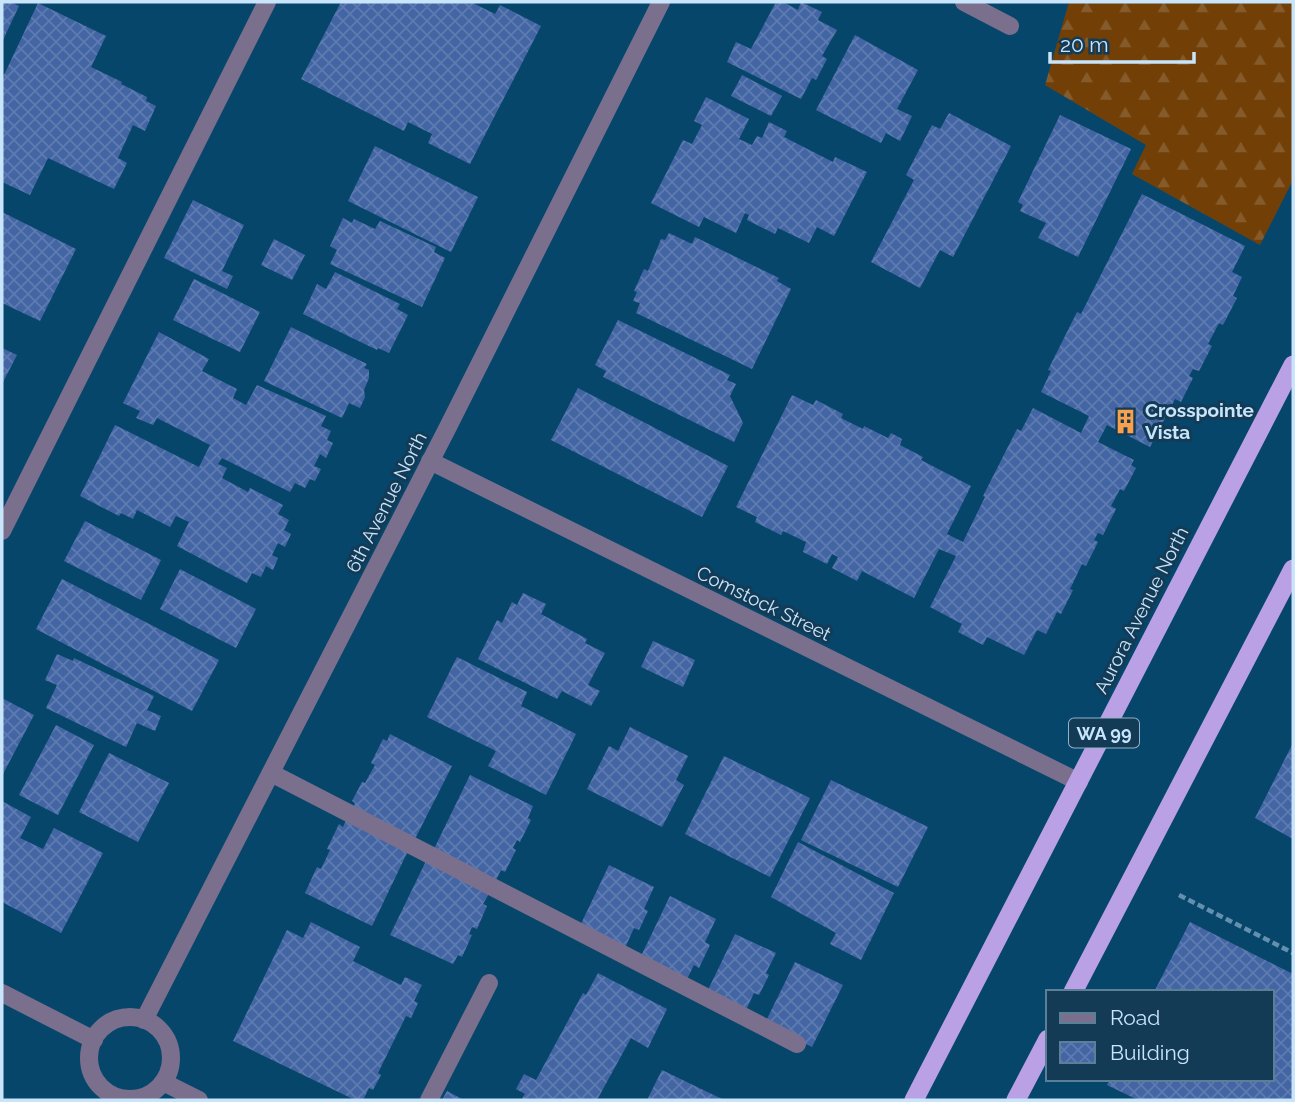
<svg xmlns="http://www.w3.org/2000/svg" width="1295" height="1102" font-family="Raleway,sans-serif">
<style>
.forest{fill:url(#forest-firs)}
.building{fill:url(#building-cross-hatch)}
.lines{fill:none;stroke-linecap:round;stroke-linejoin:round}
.path{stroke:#6290ae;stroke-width:4.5;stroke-dasharray:7 3.5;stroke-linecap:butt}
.service{stroke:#7a6f8d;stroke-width:18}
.minor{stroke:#7a6f8d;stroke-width:18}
.trunk{stroke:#baa0e4;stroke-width:19}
.labels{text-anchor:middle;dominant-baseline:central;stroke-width:6;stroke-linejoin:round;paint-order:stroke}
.shield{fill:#143b56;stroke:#93b2ca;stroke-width:2}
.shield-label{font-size:18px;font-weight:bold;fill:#c9e5fb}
.poi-label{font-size:19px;font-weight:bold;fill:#c9e5fb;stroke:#143b56;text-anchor:start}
.street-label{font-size:19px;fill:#c9e5fb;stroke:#143b56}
</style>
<defs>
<pattern id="forest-firs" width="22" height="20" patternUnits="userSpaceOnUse" patternTransform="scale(1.75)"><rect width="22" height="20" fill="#724007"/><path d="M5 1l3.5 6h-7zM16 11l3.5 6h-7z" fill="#855b2c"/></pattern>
<pattern id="building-cross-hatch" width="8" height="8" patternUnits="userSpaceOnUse" patternTransform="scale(1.75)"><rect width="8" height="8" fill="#4365a3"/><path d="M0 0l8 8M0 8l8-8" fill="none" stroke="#5d7bb1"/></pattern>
</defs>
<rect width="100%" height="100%" fill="#07466b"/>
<path class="forest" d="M1069,2H1293V180L1260,245L1132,174L1146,145L1045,85Z"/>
<g class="building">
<path d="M2,2H11L19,6L2,42Z"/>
<path d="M341,2H471L495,14L500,5L541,26L470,164L428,143L432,134L408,122L404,131L301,79Z"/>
<path d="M776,2H783L798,10L801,2L822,12L818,20L837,30L822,56L827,59L816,80L812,78L801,99L727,62L736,42L751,49Z"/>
<path d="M38,3L106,36L91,67L122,82L121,84L147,97L146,101L156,106L145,131L133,125L118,158L127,163L114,189L48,158L30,195L2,182V74L4,75Z"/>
<path d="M855,35L918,70L897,109L912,116L900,141L886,133L881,143L816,110Z"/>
<path d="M742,75L782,96L771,116L731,96Z"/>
<path d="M706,97L749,119L739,139L752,145L757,136L762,138L769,122L787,131L784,137L833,162L835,157L867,172L834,236L817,227L809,243L778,228L775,234L747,220L749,215L745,213L736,233L704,217L699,227L651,203L683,140L692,144L702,125L694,121Z"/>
<path d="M949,113L1011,146L953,257L940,250L920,288L871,262L914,180L906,175L932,125L940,129Z"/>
<path d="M1060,115L1131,149L1078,257L1038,238L1046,223L1020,211L1023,205L1018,202Z"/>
<path d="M375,146L478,197L451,252L348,201Z"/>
<path d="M1142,194L1245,246L1232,272L1242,277L1233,296L1237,298L1223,325L1219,323L1208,344L1212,346L1199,371L1193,369L1189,376L1193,378L1181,402L1175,399L1150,447L1107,425L1098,442L1134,460L1131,465L1136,468L1124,491L1120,489L1111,506L1116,509L1103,535L1098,533L1094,540L1098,542L1086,566L1082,564L1070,589L1073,590L1061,614L1057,612L1046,634L1037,630L1024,655L987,637L983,645L958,632L962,624L930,607L956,556L939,549L914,598L862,571L857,581L832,568L838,557L832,554L827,564L803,552L806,542L783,531L781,535L755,522L757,517L736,507L792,395L813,405L816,400L843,414L841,418L863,429L864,426L888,438L891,433L902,439L900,445L923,457L921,460L971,486L947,534L963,542L985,497L983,496L1017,429L1021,431L1033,408L1081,433L1089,416L1041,392L1051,371L1048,370L1077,312L1081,314Z"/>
<path d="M193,200L244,225L222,271L233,276L227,289L164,258Z"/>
<path d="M2,212L76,249L40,321L2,303Z"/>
<path d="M343,218L352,223L354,219L375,229L380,221L436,247L434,252L445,258L422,307L330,264L337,250L330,246Z"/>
<path d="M669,233L692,244L695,237L779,278L777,281L791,289L752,369L636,313L640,303L633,301L637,292L634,291L644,269L648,271L661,239L665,240Z"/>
<path d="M274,239L305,255L292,280L261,265Z"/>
<path d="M335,272L400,304L397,309L408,315L389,353L378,348L377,350L303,314L317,284L326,289Z"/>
<path d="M194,279L260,312L240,352L173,320Z"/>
<path d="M618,320L730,375L727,380L736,384L730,396L743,423L734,442L603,377L606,371L595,365Z"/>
<path d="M291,327L367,364L364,368L369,370V378L364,390L365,397L360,408L349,403L342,418L264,381Z"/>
<path d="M159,332L209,359L202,371L237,389L233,398L246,405L257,385L326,416L321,426L331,431L327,440L333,443L326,458L320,454L314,466L321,469L315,481L310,479L305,488L295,483L290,492L222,458L218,464L227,468L222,478L248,492L250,488L283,505L278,514L289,520L284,530L291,534L285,547L278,543L272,555L278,558L273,570L266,566L261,577L252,573L247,583L177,546L189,522L176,516L170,527L137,510L133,519L121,513L119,516L80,496L115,425L199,467L210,445L157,418L153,425L136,418L140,411L123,403Z"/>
<path d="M2,348L17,355L2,384Z"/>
<path d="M578,388L728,466L702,517L551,440Z"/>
<path d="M85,521L161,560L141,600L64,561Z"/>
<path d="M180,569L256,609L236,648L160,609Z"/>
<path d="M62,579L219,660L192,711L36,629Z"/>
<path d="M523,593L546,604L541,614L587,639L585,643L605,653L588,685L600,691L591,706L562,691L557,699L478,659L497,620L502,623L512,602L517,605Z"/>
<path d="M653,641L695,660L683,687L641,667Z"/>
<path d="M57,654L73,661L74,658L154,696L147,710L161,716L155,731L137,723L126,747L46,708L57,685L45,680Z"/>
<path d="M457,657L527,692L521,706L576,734L546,795L488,766L496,751L427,717Z"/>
<path d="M2,698L34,715L2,776Z"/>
<path d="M56,725L94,745L58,815L19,795Z"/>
<path d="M630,727L688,756L676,780L684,785L662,827L587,789L609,746L618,751Z"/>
<path d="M390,734L452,766L415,839L353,807L355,803L352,801L362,782L365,783L375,765L371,763L383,739L387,741Z"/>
<path d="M1293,743V839L1255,818Z"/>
<path d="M109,753L169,783L138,842L79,812Z"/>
<path d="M724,756L810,798L770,877L685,834Z"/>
<path d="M470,775L533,806L528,818L531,820L520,842L517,840L513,848L516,850L505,872L501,870L496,880L434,849Z"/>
<path d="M831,780L928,827L898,887L801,840Z"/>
<path d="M2,801L31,817L20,838L43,849L54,828L103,853L61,933L2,902Z"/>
<path d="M346,820L408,851L372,926L305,893L317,867L321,869L330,850L327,849L339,824L343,827Z"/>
<path d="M798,842L894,893L861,960L830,944L836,933L771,897Z"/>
<path d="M426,861L490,892L483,904L487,906L477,929L472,927L469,934L472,935L462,957L458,955L453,964L390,935Z"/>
<path d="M609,865L654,887L644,909L648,911L639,930L634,928L625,948L580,926Z"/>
<path d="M670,896L716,919L705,942L710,945L699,968L694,965L687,979L641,956Z"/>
<path d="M311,922L360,947L353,961L401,985L405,977L422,985L414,1001L418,1003L411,1018L406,1016L378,1073L381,1075L373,1090L369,1088L363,1100H355L233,1041L287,930L303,938Z"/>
<path d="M1190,922L1293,974V1100H1138L1107,1085L1110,1079H1272V992H1154Z"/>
<path d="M735,934L776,953L766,973L769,975L759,995L754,993L746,1010L707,992Z"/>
<path d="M795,962L843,985L812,1047L765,1023Z"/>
<path d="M598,973L667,1009L648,1048L631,1038L597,1100H521L525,1094L516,1089L524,1074L536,1080L583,993L586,995Z"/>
<path d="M662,1070L724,1100H647Z"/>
<path d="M447,1091L464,1100H442Z"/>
</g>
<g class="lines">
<path class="path" d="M1179,895L1293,953"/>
<g class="service">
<path d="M2,531L267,2"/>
<path d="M271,773L797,1044"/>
<path d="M429,1100L489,983"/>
</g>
<g class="minor">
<path d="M964,2L1010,26"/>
<path d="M430,461L1079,782"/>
<path d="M2,993L94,1040"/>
<circle cx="130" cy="1058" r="41"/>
<path d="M144,1020L448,427L661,2"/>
<path d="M163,1082L199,1100"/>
</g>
<g class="trunk">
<path d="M1073,992L1293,569"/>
<path d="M914,1100L1293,365"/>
<path d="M1016,1100L1048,1039"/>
</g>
</g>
<defs>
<symbol id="building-bare" viewBox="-9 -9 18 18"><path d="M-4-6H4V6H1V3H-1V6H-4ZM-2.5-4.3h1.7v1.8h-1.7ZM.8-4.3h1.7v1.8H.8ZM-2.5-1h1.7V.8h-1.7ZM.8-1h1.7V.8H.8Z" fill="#f9a04c" stroke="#143b56" stroke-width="2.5" paint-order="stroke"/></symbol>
</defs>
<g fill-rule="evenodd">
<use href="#building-bare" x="1108" y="404" width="35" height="35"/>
</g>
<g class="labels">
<rect class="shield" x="1069" y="718.5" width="70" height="29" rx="5"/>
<g class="shield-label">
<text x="1104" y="733">WA 99</text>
</g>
<g class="poi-label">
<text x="1145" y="410">Crosspointe<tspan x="1145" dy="22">Vista</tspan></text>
</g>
<g class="street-label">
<text transform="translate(386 502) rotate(-63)">6th Avenue North</text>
<text transform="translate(764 603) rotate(26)">Comstock Street</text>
<text transform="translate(1141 610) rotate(-63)">Aurora Avenue North</text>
</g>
</g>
<rect width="1295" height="1102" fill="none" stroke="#c9e5fb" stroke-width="7"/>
<rect x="1046" y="990" width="228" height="91" fill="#143b56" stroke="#5c7f98" stroke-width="2"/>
<rect x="1060" y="1013" width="35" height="10" fill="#7a6f8d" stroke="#5c7f98" stroke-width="2"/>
<text x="1110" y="1025" font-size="21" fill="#c9e5fb">Road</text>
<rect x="1060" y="1042" width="35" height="21" fill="url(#building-cross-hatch)" stroke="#5c7f98" stroke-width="2"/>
<text x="1110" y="1060" font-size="21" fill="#c9e5fb">Building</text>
<path d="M1050 52v10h144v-10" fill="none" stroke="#c9e5fb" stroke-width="3.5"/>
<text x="1060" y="52" font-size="21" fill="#c9e5fb" stroke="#143b56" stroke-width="5" paint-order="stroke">20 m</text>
</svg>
